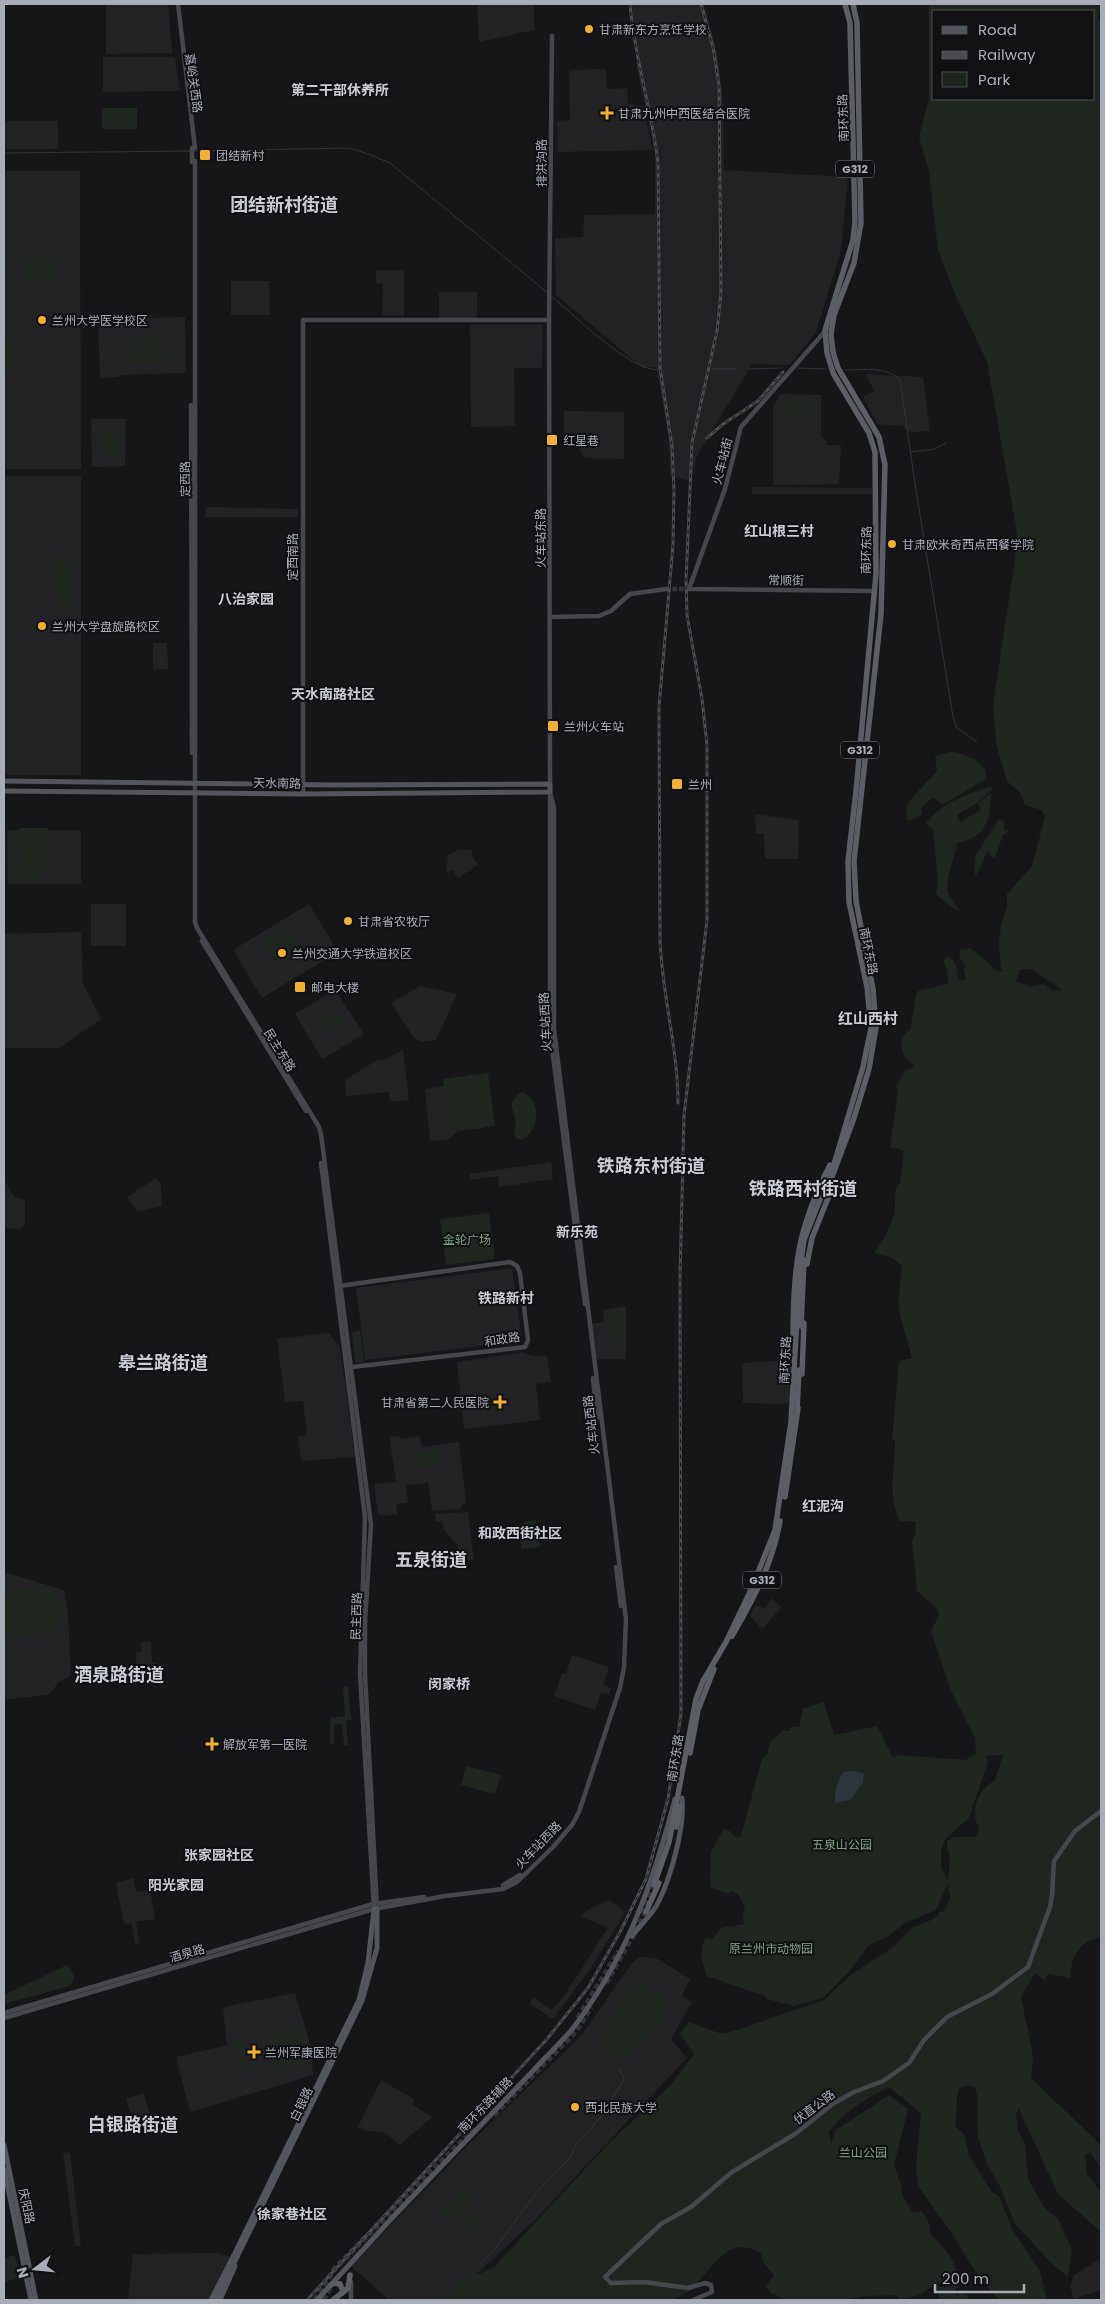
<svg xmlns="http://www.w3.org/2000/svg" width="1105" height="2304" font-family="Poppins,'Noto Sans SC',sans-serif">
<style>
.built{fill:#222225}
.green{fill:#1e261f;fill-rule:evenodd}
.water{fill:#2c353c}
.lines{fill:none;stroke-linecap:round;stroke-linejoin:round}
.stream{stroke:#2c353c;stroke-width:1}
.secondary-tunnel{stroke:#333438;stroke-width:4.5;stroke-dasharray:4.5 2;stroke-linecap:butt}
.trunk-tunnel{stroke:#333438;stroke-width:5.5;stroke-dasharray:5.5 3;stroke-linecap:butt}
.secondary{stroke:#45474d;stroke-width:4.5}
.primary{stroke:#53555c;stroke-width:5}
.trunk{stroke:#5b5e65;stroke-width:5.5}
.rail-casing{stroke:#4a4c52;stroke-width:3}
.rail{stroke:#111113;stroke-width:1;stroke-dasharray:4;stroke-linecap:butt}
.secondary-bridge{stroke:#45474d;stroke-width:4.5}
.poi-dot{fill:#f2b134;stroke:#111113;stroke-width:2}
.labels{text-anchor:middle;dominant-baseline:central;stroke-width:4;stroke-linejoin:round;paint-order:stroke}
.shield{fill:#111113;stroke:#7b7e86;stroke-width:1}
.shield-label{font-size:11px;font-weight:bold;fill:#a8adb8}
.poi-label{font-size:12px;fill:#a8adb8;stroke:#111113;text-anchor:start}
.street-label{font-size:12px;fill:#a8adb8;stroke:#111113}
.park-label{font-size:12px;fill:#7fa381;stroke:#111113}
.neighbourhood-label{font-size:14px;font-weight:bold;fill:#c9ccd4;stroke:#111113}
.quarter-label{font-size:15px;font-weight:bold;fill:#c9ccd4;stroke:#111113}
.district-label{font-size:18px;font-weight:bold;fill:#c9ccd4;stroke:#111113}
</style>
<rect width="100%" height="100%" fill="#161618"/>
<g class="built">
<path d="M106,4H168L172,53L106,54Z"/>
<path d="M477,4H534V30L479,42Z"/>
<path d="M632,4H704L717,52L723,102L724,170L848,177L841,250L816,333L789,365L752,364L697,456L690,481L670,476L668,434L656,367L643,368L556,295L555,238L583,237L584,215L655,214V152L637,69Z"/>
<path d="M103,57H175L180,91L103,92Z"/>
<path d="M606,69L607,89L627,88L628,104L643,106L653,150L558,152L557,121L570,120L569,70Z"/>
<rect x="4" y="121" width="54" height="28"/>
<path d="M4,171H80L81,469H4Z"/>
<path d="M376,270H404V316H382L383,284L376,283Z"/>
<path d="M231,281H269L270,315H231Z"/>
<rect x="439" y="292" width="38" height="26"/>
<path d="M185,317L186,373L118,375V377L100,378L98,319Z"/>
<path d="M470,324H543L542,368H514L515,426L471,427Z"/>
<path d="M865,374L923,377L930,431L911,432L902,426L877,424L863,397L875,391Z"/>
<path d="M780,394L821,395V436L825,439L827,445H841L839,484L773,485V407Z"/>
<path d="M564,411L624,412V459L586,458L581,454L578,444H564Z"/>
<path d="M91,419H126L125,466L92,467Z"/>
<rect x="4" y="476" width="77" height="299"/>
<path d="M752,487L872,488V494H752Z"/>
<path d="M206,507L298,509V517H205Z"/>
<path d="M153,643H167L168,669L153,670Z"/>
<path d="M755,814L799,820L798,859H765L764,834L756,833Z"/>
<path d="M7,830H81V884H8Z"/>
<path d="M457,850H472V856L478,865L458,878L452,870L446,873L448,855Z"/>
<rect x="91" y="904" width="35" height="42"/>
<path d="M309,904L334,945L327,949L331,956L262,998L233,950Z"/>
<path d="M81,932L83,983L101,1019L59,1048H4V934Z"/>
<path d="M420,986L457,994L436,1040L421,1042L414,1038L391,1003Z"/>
<path d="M335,990L364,1034L322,1059L295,1014Z"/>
<path d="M403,1050L409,1100L391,1102L388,1092L346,1096L345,1080L377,1060H384Z"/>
<path d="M488,1073L495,1126L458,1131L448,1140L430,1141L425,1089L444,1086L443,1079Z"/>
<path d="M551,1162L553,1179L499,1187L498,1176L471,1180L470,1174Z"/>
<path d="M156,1178L161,1184L162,1206L137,1212L127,1197Z"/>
<path d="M4,1179L14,1197L25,1200V1226H22L21,1229L4,1228Z"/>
<path d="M512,1268L522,1341L365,1360L356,1288Z"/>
<path d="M626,1306V1359H596L591,1324L604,1322L603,1310Z"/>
<path d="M329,1333L340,1347L355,1457L301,1461L298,1437L307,1435L303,1401L285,1402L277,1339Z"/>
<path d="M524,1352L532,1356H547L551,1382L536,1384L540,1420L464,1429L457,1362Z"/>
<path d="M792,1360L790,1402L784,1404L743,1403L742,1363Z"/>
<path d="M400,1436L401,1439L420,1436L422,1447L459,1442L466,1502L459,1509L432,1511L428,1483L407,1485L405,1480L408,1503L398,1504L396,1507L398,1514L384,1516L378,1514L374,1484L402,1481H396L389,1437Z"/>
<path d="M468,1512L474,1560L460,1561L457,1545L444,1530L442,1521L436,1522L435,1514Z"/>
<path d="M4,1572L64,1590L68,1615L71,1675L59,1682L48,1695L4,1700Z"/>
<path d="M772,1598L781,1608L762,1629L750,1616L755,1605L765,1609Z"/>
<path d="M141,1642H151L152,1663H157V1673H137L136,1653L141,1652Z"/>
<path d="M572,1655L609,1667L603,1685L611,1688L609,1694L601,1692L595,1710L554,1696L562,1673L566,1674Z"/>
<path d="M133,1878L136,1892L150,1890L155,1919L136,1922L140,1943L135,1944L131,1923L124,1924L116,1883Z"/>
<path d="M609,1900L625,1912L591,1968L553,2019L530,2004L533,1997L552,2010L563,1997L608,1928L581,1916L589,1909Z"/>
<path d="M639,1957L656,1958L690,1979L682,1996L692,2002L671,2039L687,2058L535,2220L449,2300H389L351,2266L469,2144L581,2036L632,1963Z"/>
<path d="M295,1993L311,2047L313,2075L190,2112L176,2057L227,2045L223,2008L227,2006Z"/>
<path d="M381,2080L414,2099L412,2104L432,2117L400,2145L384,2132L367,2131L358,2127Z"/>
<path d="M144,2093L152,2122L139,2125L137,2118L132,2119L126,2098Z"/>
<path d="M70,2152L81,2246H75L63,2153Z"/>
<path d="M219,2253L230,2257L209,2300H128L133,2254Z"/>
<path d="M15,2255L20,2278L4,2282V2258Z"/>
<path d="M1101,2258V2290L1074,2299L1070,2286L1074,2275Z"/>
</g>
<g class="green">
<path d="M929,4H1101L1098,19L1101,24V1938C1081,1939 1069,1959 1071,1978L1048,1974L1045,1981L1035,1973L1021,1997L1033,2056L1031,2078L1101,2145V2169L1090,2152L1085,2156L1087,2174L1101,2192V2232L1058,2194L1019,2109L1016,2113L1018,2131L1025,2144L1028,2179L1044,2207L1058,2219L1072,2249L1068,2277L1054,2266L1015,2224L999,2185L987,2164L978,2137L977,2095L975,2087L967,2085L959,2088C955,2101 958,2113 955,2126L964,2134L969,2155L992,2192L999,2196L1012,2229L1040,2271L1047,2300H999L981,2280L952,2234L918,2186L916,2165L921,2113L889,2087C868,2097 842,2113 829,2132L831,2144L836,2130L889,2095L908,2109L894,2165L902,2188V2195L913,2213L922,2211L929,2223L931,2235C948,2250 957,2262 959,2285L954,2291L957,2297L959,2293L967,2295L968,2300H940L936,2287L946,2286L942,2283H934C925,2294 914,2297 900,2300L897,2295L865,2296L845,2300H787L771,2293L766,2287L774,2275L763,2262L761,2254C719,2226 706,2294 671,2300H441L472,2274H479L494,2267L610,2142L671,2085L694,2054L680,2034L689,2022L719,2033H728L824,2000L852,1974L892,1948L913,1927L925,1923L935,1918L940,1912L944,1911L950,1899L948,1883L936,1910L905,1923L889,1936L869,1945L849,1972L824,1997L794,2006L767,1999L765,1996L707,1976C702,1961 698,1952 706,1937L712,1939L721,1928L744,1924L743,1915L745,1907L739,1896L732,1891L728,1894L710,1887L711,1852L724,1828L730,1831L734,1836L741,1837L762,1758L767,1755L770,1742L782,1731H789L790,1727H799L803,1709L824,1702L834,1735L877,1726L893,1758L899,1755L965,1760L976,1754L975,1738L951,1691L931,1631L939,1615L936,1607L917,1591L912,1541L916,1533L915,1521H900C887,1496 895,1467 895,1440L892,1439L899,1361L912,1358L901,1319L898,1302L902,1266L891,1257L874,1253C882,1242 891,1227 894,1214C896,1205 894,1195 897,1186L900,1184L904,1151L890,1147L898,1091L896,1087L905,1070L914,1068V1065C901,1060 895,1036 910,1030L916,996L918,991L948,984L947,970L944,963L945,958L949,956L956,964L958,980L966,979L964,968L966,967L959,956L960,949L962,950L970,948L990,964L994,970L1003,972L1001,967L999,944L1001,924L1007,907V894L1032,866L1045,817L1042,810L1025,805L1021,794L1007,781L996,744L993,705L1018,538L987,362L955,294L938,250L929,171L919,137L929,97ZM934,11H1094V99H934ZM1020,969H1033C1041,978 1053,981 1062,991L1052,990L1043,984L1030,987L1016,981ZM1003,1755L995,1780C977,1791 970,1809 979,1829L976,1837H954L947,1841V1850L950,1854L948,1881L941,1867V1850L945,1839L969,1818L988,1762L985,1756Z"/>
<rect x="102" y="108" width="35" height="21"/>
<path d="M22,257L56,258L55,282L22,281Z"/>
<rect x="137" y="335" width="23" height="15"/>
<rect x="4" y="340" width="12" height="31"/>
<path d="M122,354H169V362L122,361Z"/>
<rect x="785" y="402" width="27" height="12"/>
<path d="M120,431V456H100V432Z"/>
<path d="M52,558H72L70,611H60V591H52Z"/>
<path d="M953,751L974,759L986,770V779L942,805L933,797L921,808L922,814L910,821L906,818L907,806L913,797L937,771L935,756Z"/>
<path d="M990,786L992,789L977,803L957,815L960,822L981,810L978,803L991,793C990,821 987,837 957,843C955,856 943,884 949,895C952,901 956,906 960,912L946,903L936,894L938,881L933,829L926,824C940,802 968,795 990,786Z"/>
<path d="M999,819L1004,821V830H1010L1003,835L995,858L989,855L990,849C983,857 982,867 976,875L974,872L976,855Z"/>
<path d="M19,828H48L49,866L38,879H20Z"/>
<path d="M287,927L298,945L274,960L263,941Z"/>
<path d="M335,1010L342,1021L323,1033L317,1022Z"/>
<path d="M488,1073L495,1126L458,1131L457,1128L449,1129L443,1079Z"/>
<path d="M523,1092C542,1101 540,1133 521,1140L516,1138L514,1133L516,1122L511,1104L517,1095Z"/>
<path d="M489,1213L495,1259L446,1265L440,1219Z"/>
<path d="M609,1313H623V1342H610Z"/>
<path d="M360,1330L364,1363L355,1362L352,1333Z"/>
<path d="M436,1450L438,1465L413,1468L411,1453Z"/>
<path d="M536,1520L540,1547L522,1549L520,1537L525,1536L523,1522Z"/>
<path d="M46,1587C61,1594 68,1609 58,1623L59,1631L4,1638V1592Z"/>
<path d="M348,1686L351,1720H346L348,1745H344L342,1724L334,1725V1743L330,1744V1718L345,1716L343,1687Z"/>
<path d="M466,1766L501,1775L495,1794L461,1785Z"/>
<path d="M67,1965L74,1976L73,1982L67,1987L4,2004V1995Z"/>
<path d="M640,1985L647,1986L670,2002C657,2022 639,2063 611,2055C589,2036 621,2004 633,1988Z"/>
<path d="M302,2028L307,2039L311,2062L275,2070L268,2035Z"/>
<path d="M245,2041L250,2066L237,2069L232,2044Z"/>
<path d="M464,2186L475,2197L452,2221L441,2210Z"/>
<path d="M468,2212L474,2216L479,2214L484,2218L465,2237L462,2234L466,2229L458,2221Z"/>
</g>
<path class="water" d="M851,1771L864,1773L863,1783L850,1800L835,1803C834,1791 837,1783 843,1772Z"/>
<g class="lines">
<g class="stream">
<path d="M194,151L349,148L368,154L390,163L548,293"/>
<path d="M4,153L190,151"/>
<path d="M551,296C576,316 627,369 658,370"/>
<path d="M798,368L826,369"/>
<path d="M713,369H737"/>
<path d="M749,369L782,368"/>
<path d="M845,370C863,370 885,366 900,379L915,484L953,717L957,728L977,742"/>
<path d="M911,452L935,449L946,443"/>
<path d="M479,2264L492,2253L536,2193L569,2159L576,2145L600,2118L624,2080L623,2074L618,2070"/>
</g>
<path class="secondary-tunnel" d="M666,589H689"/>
<g class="trunk-tunnel">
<path d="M640,1912L654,1885"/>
<path d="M606,1983L646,1912"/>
<path d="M578,2018L619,1951"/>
<path d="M494,2115L576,2031L591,2007"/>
<path d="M315,2300L335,2268L476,2127"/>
<path d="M323,2300L332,2285"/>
</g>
<g class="secondary">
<path d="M178,4L195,148"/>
<path d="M195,161V922L197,928L319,1127L321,1134L371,1524L365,1622V1674L377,1909"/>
<path d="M827,329L741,427L725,489L689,589L875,591"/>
<path d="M191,405L192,753"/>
<path d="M550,617L599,616L611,611L630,594L666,589"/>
<path d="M550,784L549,320L552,36"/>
<path d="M303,794V320H549"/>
<path d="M550,794V1033L585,1304"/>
<path d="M202,941L306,1111"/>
<path d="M321,1163L365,1517L360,1673L374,1909"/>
<path d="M339,1286L510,1262L517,1266L520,1273L528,1340L525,1347L352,1367"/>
<path d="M593,1378L597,1418"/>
<path d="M616,1567L621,1606"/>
<path d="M503,1885L520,1875"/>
<path d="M4,2013L373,1904L424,1897"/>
<path d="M4,2018L374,1909L445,1896L503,1889L517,1882L553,1847L572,1825L579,1812L620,1688L624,1667L626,1619L554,1029V808L550,792"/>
<path d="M351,2282V2300"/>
<path d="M693,2300L712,2292L711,2285L705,2283L688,2288L644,2282L611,2283L605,2277L661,2224L691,2207L732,2172L795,2134L834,2103L854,2092L883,2081L909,2063L924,2040L947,2017L992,1994L1028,1967L1050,1907L1052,1896L1054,1861L1075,1831L1101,1811"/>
</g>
<g class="primary">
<path d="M4,781L335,785L550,784V792L303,794L4,791"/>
<path d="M632,1936C640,1925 652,1915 658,1903C671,1877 685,1827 682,1798"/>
<path d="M4,2145L36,2300"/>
<path d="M4,2169L31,2300"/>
<path d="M230,2263L359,2000L368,1963L374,1909"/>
<path d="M211,2300L231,2261"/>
<path d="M216,2300L362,2001L377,1948V1909"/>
<path d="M220,2300L235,2266"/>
<path d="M317,2300L393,2217L570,2032C625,1962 653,1884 675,1799"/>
</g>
<g class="trunk">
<path d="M829,1185L854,1118L869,1069L876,1027L873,989L856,901L854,861L881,614L885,465L879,437L838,368L833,352L831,334L834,315L854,263L861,223L857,23L853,4"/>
<path d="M807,1264L812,1238L834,1183"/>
<path d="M801,1326L804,1260"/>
<path d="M793,1339C793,1268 797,1229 830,1165"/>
<path d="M802,1374L804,1323"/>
<path d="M797,1411L799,1370"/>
<path d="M785,1497L798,1408"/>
<path d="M732,1636C753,1600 773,1563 780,1521"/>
<path d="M690,1753L698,1710L714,1669"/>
<path d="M676,1827L680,1806"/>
<path d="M654,1885L669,1842L696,1699L703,1681L726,1642L750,1592L775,1530L791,1422L800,1267L804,1240L834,1164L863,1067L871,1028L867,987L849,902L848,861L856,791L876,574L875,452L869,433L833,373L827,353L825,330L853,240L855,221L850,23L845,4"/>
<path d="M646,1912L659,1883"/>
<path d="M331,2285L334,2283L340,2284L343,2291L342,2293"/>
<path d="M333,2300L348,2288L350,2275"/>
</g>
<defs>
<g id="rail">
<path d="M630,4C634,58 652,109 658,163L660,368L672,446L674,490L673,545L659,707L660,940C662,995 678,1048 678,1103"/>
<path d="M707,438L723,424L758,401L783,372"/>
<path d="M307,2300L547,2039L588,1988L620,1932L646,1879L668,1799L681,1714L680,1277L684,1115L707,920V745L702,699L687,615L686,580L692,443L717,331L721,293L719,85L713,47L701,4"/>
</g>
</defs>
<use href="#rail" class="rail-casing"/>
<use href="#rail" class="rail"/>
<path class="secondary-bridge" d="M192,148V162"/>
</g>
<g class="poi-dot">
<circle cx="589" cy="29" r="5"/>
<path d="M604.5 105.5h5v5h5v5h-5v5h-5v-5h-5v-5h5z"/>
<rect x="199" y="149" width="12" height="12" rx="2.5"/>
<circle cx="42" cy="320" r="5"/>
<rect x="546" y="434" width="12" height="12" rx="2.5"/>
<circle cx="892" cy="544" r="5"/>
<circle cx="42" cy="626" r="5"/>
<rect x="547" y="720" width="12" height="12" rx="2.5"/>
<rect x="671" y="778" width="12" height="12" rx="2.5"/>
<circle cx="348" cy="921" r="5"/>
<circle cx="282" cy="953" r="5"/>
<rect x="294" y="981" width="12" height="12" rx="2.5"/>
<path d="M497.5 1394.5h5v5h5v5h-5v5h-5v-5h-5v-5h5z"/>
<path d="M209.5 1736.5h5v5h5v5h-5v5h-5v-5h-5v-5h5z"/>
<path d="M251.5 2044.5h5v5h5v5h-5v5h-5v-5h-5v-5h5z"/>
<circle cx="575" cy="2107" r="5"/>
</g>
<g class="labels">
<g class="shield">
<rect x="836" y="160.5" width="38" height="17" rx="4"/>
<rect x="841" y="741.5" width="38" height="17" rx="4"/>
<rect x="743" y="1571.5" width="38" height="17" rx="4"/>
</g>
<g class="shield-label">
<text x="855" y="169">G312</text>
<text x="860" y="750">G312</text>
<text x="762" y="1580">G312</text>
</g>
<g class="poi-label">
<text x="599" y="29">甘肃新东方烹饪学校</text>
<text x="618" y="113">甘肃九州中西医结合医院</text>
<text x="216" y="155">团结新村</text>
<text x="52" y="320">兰州大学医学校区</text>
<text x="563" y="440">红星巷</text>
<text x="902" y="544">甘肃欧米奇西点西餐学院</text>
<text x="52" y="626">兰州大学盘旋路校区</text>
<text x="564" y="726">兰州火车站</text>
<text x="688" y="784">兰州</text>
<text x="358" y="921">甘肃省农牧厅</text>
<text x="292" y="953">兰州交通大学铁道校区</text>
<text x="311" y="987">邮电大楼</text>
<text x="489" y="1402" text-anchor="end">甘肃省第二人民医院</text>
<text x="223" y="1744">解放军第一医院</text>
<text x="265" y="2052">兰州军康医院</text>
<text x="585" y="2107">西北民族大学</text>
</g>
<g class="street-label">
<text transform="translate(194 83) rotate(82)">嘉峪关西路</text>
<text transform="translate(843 118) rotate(-92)">南环东路</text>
<text transform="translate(541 163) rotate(-90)">排洪沟路</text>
<text transform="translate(722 461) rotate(-76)">火车站街</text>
<text transform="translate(185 479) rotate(-91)">定西路</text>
<text transform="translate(540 538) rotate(-90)">火车站东路</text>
<text transform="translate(866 550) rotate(-89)">南环东路</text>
<text transform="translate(292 557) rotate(-90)">定西南路</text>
<text transform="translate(786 580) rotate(1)">常顺街</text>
<text transform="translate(277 783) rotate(1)">天水南路</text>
<text transform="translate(869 951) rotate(78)">南环东路</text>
<text transform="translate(545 1022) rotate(-93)">火车站西路</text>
<text transform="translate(280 1050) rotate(58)">民主东路</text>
<text transform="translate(502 1339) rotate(-9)">和政路</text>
<text transform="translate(785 1360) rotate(-87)">南环东路</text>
<text transform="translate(591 1425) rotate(-97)">火车站西路</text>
<text transform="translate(356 1616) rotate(-88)">民主西路</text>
<text transform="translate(675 1758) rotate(-81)">南环东路</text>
<text transform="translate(538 1845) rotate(-46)">火车站西路</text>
<text transform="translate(187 1953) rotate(-16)">酒泉路</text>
<text transform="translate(301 2104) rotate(-64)">白银路</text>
<text transform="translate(485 2105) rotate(-46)">南环东路辅路</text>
<text transform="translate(814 2107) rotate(-37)">伏直公路</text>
<text transform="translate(27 2206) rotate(78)">庆阳路</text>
</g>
<g class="park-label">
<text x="467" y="1239">金轮广场</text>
<text x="842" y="1844">五泉山公园</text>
<text x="771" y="1948">原兰州市动物园</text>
<text x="863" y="2152">兰山公园</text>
</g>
<g class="neighbourhood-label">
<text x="340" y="90">第二干部休养所</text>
<text x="779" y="531">红山根三村</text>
<text x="246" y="599">八治家园</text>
<text x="333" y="694">天水南路社区</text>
<text x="577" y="1232">新乐苑</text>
<text x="506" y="1298">铁路新村</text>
<text x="823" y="1506">红泥沟</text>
<text x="520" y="1533">和政西街社区</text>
<text x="449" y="1684">闵家桥</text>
<text x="219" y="1855">张家园社区</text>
<text x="176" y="1885">阳光家园</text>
<text x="292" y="2214">徐家巷社区</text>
</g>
<g class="quarter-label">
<text x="868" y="1018">红山西村</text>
</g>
<g class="district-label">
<text x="284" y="204">团结新村街道</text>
<text x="651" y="1165">铁路东村街道</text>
<text x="803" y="1188">铁路西村街道</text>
<text x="163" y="1362">皋兰路街道</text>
<text x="431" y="1559">五泉街道</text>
<text x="119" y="1674">酒泉路街道</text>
<text x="133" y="2124">白银路街道</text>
</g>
</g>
<rect width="1105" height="2304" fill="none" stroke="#a8adb8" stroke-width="10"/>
<rect x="932" y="10" width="162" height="90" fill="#111113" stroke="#4d4f55"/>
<rect x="942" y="26" width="25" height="8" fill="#53555c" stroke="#4d4f55"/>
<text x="978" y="35" font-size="15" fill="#a8adb8">Road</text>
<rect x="942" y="51" width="25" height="8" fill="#4a4c52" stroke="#4d4f55"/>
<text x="978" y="60" font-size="15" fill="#a8adb8">Railway</text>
<rect x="942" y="72" width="25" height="15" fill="#1e261f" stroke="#4d4f55"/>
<text x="978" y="85" font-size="15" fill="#a8adb8">Park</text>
<g transform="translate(35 2269) rotate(254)" stroke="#111113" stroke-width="4" paint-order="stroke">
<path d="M0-4L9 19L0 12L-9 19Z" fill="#a8adb8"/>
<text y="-8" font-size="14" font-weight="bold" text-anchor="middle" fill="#a8adb8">N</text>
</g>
<path d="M935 2284v8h89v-8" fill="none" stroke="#a8adb8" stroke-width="2.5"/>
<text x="942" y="2284" font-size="15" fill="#a8adb8" stroke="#111113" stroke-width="4" paint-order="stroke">200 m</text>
</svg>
